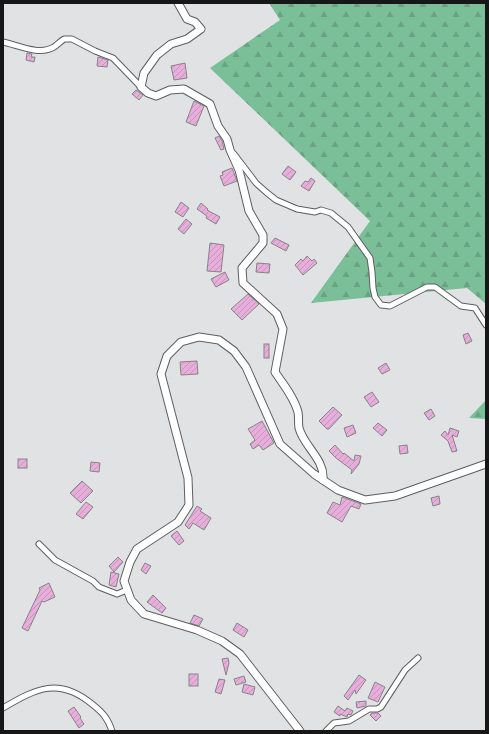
<svg xmlns="http://www.w3.org/2000/svg" width="489" height="734" font-family="Manrope,sans-serif">
<style>
.forest{fill:url(#forest-firs)}
.building{fill:url(#building-hatch);stroke:#868486}
.lines{fill:none;stroke-linecap:round;stroke-linejoin:round}
.street-casing{stroke:#5d5e60;stroke-width:7}
.secondary-casing{stroke:#5d5e60;stroke-width:9}
.street{stroke:#fff;stroke-width:5}
.secondary{stroke:#fff;stroke-width:7}
</style>
<defs>
<pattern id="forest-firs" width="22" height="20" patternUnits="userSpaceOnUse"><rect width="22" height="20" fill="#7abf98"/><path d="M5 1l3.5 6h-7zM16 11l3.5 6h-7z" fill="#69a382"/></pattern>
<pattern id="building-hatch" width="6" height="6" patternUnits="userSpaceOnUse"><rect width="6" height="6" fill="#e8aedb"/><path d="M-1 1l2-2M0 6l6-6M5 7l2-2" fill="none" stroke="#c695bb"/></pattern>
</defs>
<rect width="100%" height="100%" fill="#e1e2e4"/>
<g class="forest">
<path d="M269,3H486V304L467,288L311,303L370,221L210,68L280,20Z"/>
<path d="M486,400V419L469,418Z"/>
</g>
<g class="building">
<path d="M27,53L32,54L31,57H35L34,62L26,60Z"/>
<path d="M98,57L108,60L107,67L97,66Z"/>
<path d="M185,63L187,78L174,80L171,66Z"/>
<path d="M136,90L143,95L139,100L132,94Z"/>
<path d="M194,101L204,106L196,126L186,122Z"/>
<path d="M219,136L222,141L224,149L221,150L215,138Z"/>
<path d="M288,166L296,172L290,180L282,174Z"/>
<path d="M232,168L237,181L224,186L220,176L223,175L222,172Z"/>
<path d="M311,178L315,181L309,191L301,186L305,181L308,182Z"/>
<path d="M181,202L189,208L183,217L175,212Z"/>
<path d="M201,203L208,209L207,210L220,217L216,224L206,218L207,216L197,209Z"/>
<path d="M186,219L192,224L184,234L178,229Z"/>
<path d="M275,238L289,245L286,251L271,243Z"/>
<path d="M210,243L224,245L221,272L207,271Z"/>
<path d="M307,256L312,261L314,259L317,263L303,275L295,265L301,259L303,261Z"/>
<path d="M257,263L270,264L269,273L256,272Z"/>
<path d="M225,272L229,280L216,287L211,279Z"/>
<path d="M248,294L259,304L242,320L231,309Z"/>
<path d="M468,333L472,341L466,344L463,335Z"/>
<rect x="264" y="344" width="5" height="14"/>
<path d="M197,361L198,374L181,375L180,362Z"/>
<path d="M386,363L390,370L382,374L378,368Z"/>
<path d="M372,392L379,402L371,407L364,397Z"/>
<path d="M333,407L342,415L329,429H327L319,421Z"/>
<path d="M431,409L435,416L429,420L424,413Z"/>
<path d="M262,421L274,443L263,450L259,445L253,449L250,444L255,440L248,429Z"/>
<path d="M378,423L387,430L382,436L373,428Z"/>
<path d="M353,425L356,433L347,437L344,428Z"/>
<path d="M450,428L459,431L457,437L452,435L457,451L452,452L448,441L441,435L445,431L448,435Z"/>
<path d="M335,445L343,454L344,453L354,461L355,455L361,456L359,464L351,474L352,470L336,458L329,451Z"/>
<path d="M407,445L408,453L400,454L399,446Z"/>
<rect x="18" y="459" width="9" height="9"/>
<path d="M91,462L100,463L99,472L90,471Z"/>
<path d="M82,481L93,491L81,503L70,493Z"/>
<path d="M439,496L440,504L433,506L431,498Z"/>
<path d="M342,497L361,504L359,509L351,506L342,522L327,513L333,502L340,505Z"/>
<path d="M86,502L93,507L83,519L76,514Z"/>
<path d="M197,506L202,509L200,511L211,518L204,530L193,523L189,529L185,525Z"/>
<path d="M177,531L184,541L179,545L171,536Z"/>
<path d="M118,557L123,562L114,572L109,566Z"/>
<path d="M145,563L151,566L146,574L141,570Z"/>
<path d="M111,572L119,574L116,587L109,585Z"/>
<path d="M49,583L55,597L44,602L42,601L28,631L22,628L40,590L39,588Z"/>
<path d="M153,595L166,608L162,613L147,602Z"/>
<path d="M194,615L203,619L199,626L190,623Z"/>
<path d="M237,623L248,630L244,637L233,630Z"/>
<path d="M228,658L229,663L226,675L222,659Z"/>
<rect x="189" y="674" width="9" height="12"/>
<path d="M359,675L366,680L356,694L355,690L348,700L344,696Z"/>
<path d="M244,676L246,682L236,685L234,679Z"/>
<path d="M219,679L225,680L221,694L215,692Z"/>
<path d="M375,682L385,687L378,702L368,698Z"/>
<path d="M244,684L255,687L253,695L242,692Z"/>
<path d="M366,701V706L357,708L356,702Z"/>
<path d="M338,706L345,711L347,708L353,711L351,715L348,714L347,717L340,714V716L334,712Z"/>
<path d="M74,707L81,717L80,718L84,724L79,728L68,711Z"/>
<path d="M372,713H378L381,716L376,721L370,715Z"/>
</g>
<g class="lines">
<defs>
<g id="street">
<path d="M3,42C18,45 39,56 54,47C57,45 61,41 64,39H72L95,51L113,58L141,87"/>
<path d="M234,154L256,183L266,192L276,200L297,209L315,212L321,210L331,213L348,227L370,258L372,272L373,288L375,297L381,305L390,306L427,287H435L461,306L475,308L486,325"/>
<path d="M39,544L55,560L93,581L99,587L117,594L127,590"/>
<path d="M3,708C37,688 59,677 92,704C102,712 108,718 112,731"/>
<path d="M326,731L334,723L349,721L369,709H377L381,707L405,670L418,658"/>
</g>
<g id="secondary">
<path d="M178,3L187,19L195,22L201,29L187,39L171,44L157,55L144,73L141,87L148,93L156,96L170,90L184,89L210,104L218,126L227,139L230,150L239,170L249,211L263,235V243L242,268L243,283L277,314L283,329L275,372C283,384 294,397 298,412C299,417 298,422 299,428C304,447 325,459 323,480"/>
<path d="M300,731L240,654L222,641L197,630L144,614L131,600L124,581L130,562L137,549L178,522L189,505L188,478L161,374L167,356L181,342L199,337L219,340L234,351L246,367L280,444L314,474L338,490L365,500L395,496L486,464"/>
</g>
</defs>
<use href="#street" class="street-casing"/>
<use href="#secondary" class="secondary-casing"/>
<use href="#street" class="street"/>
<use href="#secondary" class="secondary"/>
</g>
<rect width="489" height="734" fill="none" stroke="#171718" stroke-width="8"/>
</svg>
